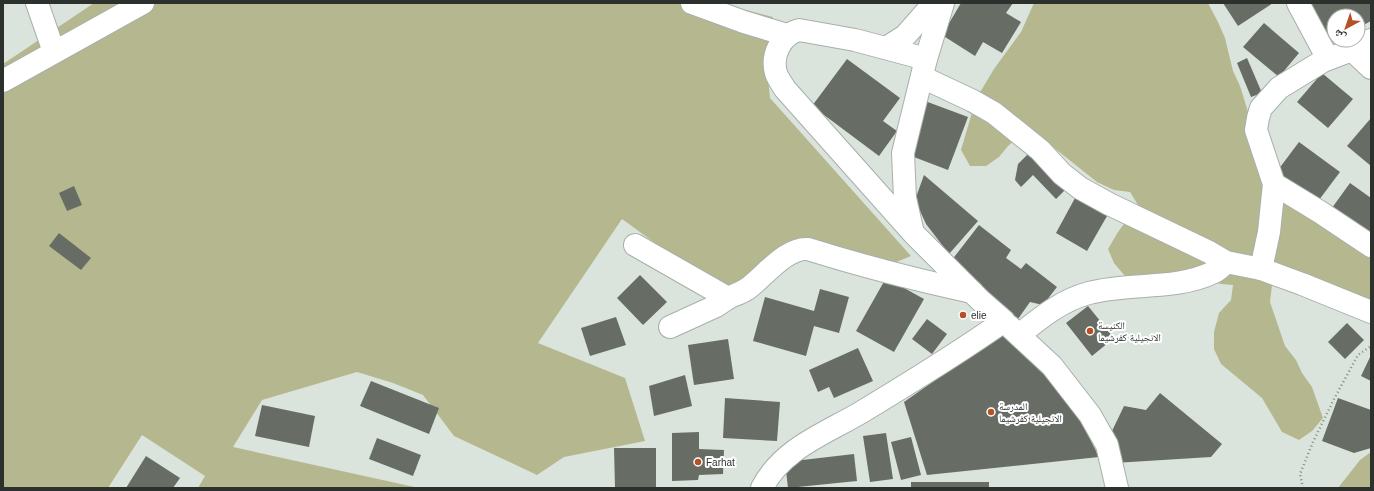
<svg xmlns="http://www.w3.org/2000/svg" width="1374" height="491" font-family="Helvetica,'Noto Naskh Arabic',sans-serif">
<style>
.green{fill:#b5b88f}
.building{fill:#676d64}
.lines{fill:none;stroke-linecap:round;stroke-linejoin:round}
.minor-casing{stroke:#a6b0aa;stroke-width:24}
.path{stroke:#848b86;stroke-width:2.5;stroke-dasharray:1 3;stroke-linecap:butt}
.minor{stroke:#fff;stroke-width:22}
.poi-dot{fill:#b75124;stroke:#fff;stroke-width:1.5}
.labels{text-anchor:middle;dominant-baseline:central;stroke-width:4;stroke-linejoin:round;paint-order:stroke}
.poi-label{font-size:10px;fill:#2d312e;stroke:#fff;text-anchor:start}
</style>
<rect width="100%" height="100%" fill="#dae4dd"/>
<g class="green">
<path d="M94,3H719L773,17L766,58L770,98L911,256L894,263L805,242L728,296L622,219L538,343L625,378L645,441L564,457L537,475L454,436L423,395L393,383L357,372L262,400L233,447L419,488H198L205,476L142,435L108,488H3V64Z"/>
<path d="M1034,3H1208L1218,22L1225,38L1233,71L1240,86L1249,115L1251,148L1371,255V311L1272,285L1270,302L1285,346L1296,360L1302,373L1312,387L1323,418L1312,431L1299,440L1282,432L1262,398L1221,364L1214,349V332L1219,313L1231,300L1233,285C1208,284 1184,274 1159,274C1148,273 1136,276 1125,276L1114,263L1108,249L1118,232L1138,205L1130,192L1114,190L1097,182L1053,147L1023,133L1008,146L999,157L986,166H970L961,150L976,99L994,69L1021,32Z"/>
<path d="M1371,452V488H1338L1360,460Z"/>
</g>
<g class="building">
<path d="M961,3H1013L1006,13L1021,22L1002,53L983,42L975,56L942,35Z"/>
<path d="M1223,3H1273L1238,26Z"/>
<path d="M1314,3H1370L1371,21L1358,28V16H1334V41L1324,46L1304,8Z"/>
<path d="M1264,23L1299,53L1279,77L1243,47Z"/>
<path d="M1247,58L1262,93L1251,97L1237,63Z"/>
<path d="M847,59L900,98L883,121L897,131L879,156L812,106Z"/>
<path d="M1322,73L1353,99L1328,128L1297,102Z"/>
<path d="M925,101L968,117L948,170L906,154Z"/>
<path d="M1371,118V166L1347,146Z"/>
<path d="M1299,142L1340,172L1316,204L1275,174Z"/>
<path d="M1032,150L1068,187L1056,199L1033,175L1021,187L1015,180L1018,164Z"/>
<path d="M924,175L978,221L949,254L926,224L915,200Z"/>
<path d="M1350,183L1371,198V242L1329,212Z"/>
<path d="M74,186L82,205L67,211L59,193Z"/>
<path d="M1075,198L1107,216L1087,251L1056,233Z"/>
<path d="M979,225L1011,250L1006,258L1021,269L1026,263L1057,287L1043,305L1030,302L1018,319L948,265Z"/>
<path d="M59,233L91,258L81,270L49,246Z"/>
<path d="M640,275L667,302L643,325L617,298Z"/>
<path d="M886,278L924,299L894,352L856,331Z"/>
<path d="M820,289L849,297L839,333L814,326L806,356L753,341L765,297L814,311Z"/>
<path d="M1088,306L1114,338L1092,356L1066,323Z"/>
<path d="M616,317L626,345L590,356L581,328Z"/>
<path d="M927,319L947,334L932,354L912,339Z"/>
<path d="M1347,323L1364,340L1345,359L1328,342Z"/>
<path d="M1001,334L1013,341L1044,371L1082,423L1099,457L927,475L904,402Z"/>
<path d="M728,339L734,379L694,385L688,345Z"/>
<path d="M858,348L873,381L834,398L829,387L818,392L809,370Z"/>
<path d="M1371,355V381L1361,376Z"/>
<path d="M685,375L692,406L654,416L649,386Z"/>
<path d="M371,381L439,408L429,434L360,406Z"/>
<path d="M1160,393L1222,444L1211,457L1114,463L1112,431L1124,406L1146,410Z"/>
<path d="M725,398L780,402L777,441L723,438Z"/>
<path d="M1338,398L1371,410V448L1354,453L1322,441Z"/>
<path d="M262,405L315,416L309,447L255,436Z"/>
<path d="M699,432V449L724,450L723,474L699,475L698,480L672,481V433Z"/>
<path d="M886,433L893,479L870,482L863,436Z"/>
<path d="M911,437L921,475L901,480L891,442Z"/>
<path d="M377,438L421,455L413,476L369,459Z"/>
<path d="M614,448H656V488H615Z"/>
<path d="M854,454L857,481L788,488L785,462Z"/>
<path d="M146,456L180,478L173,488H126Z"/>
<rect x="911" y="482" width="78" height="6"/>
</g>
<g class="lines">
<defs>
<g id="minor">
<path d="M37,3L54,52"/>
<path d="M692,3L744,22L787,35"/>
<path d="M1298,3L1328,59"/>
<path d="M886,48L905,36L934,3"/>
<path d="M1352,50L1371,68"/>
<path d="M922,77L973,101L994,113L1040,150L1062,174L1080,188L1109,204L1209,252L1226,262L1261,269L1302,284L1371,312"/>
<path d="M3,81L143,3"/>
<path d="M1274,184L1320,212L1371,246"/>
<path d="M912,229L905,198L903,153L926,59L943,3"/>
<path d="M635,245L728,298C734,295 741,293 747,289C764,277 786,247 808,249C862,266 917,280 972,292"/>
<path d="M1261,269L1269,232L1274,184L1256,130L1258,118L1261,108L1279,88L1323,61L1352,50L1371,40"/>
<path d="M1009,326L1052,366L1090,415L1107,445L1117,488"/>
<path d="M670,327L716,306L728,298"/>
<path d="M1019,335C1040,318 1062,300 1089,293C1129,282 1175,291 1214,272C1219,270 1223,265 1226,262"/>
<path d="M762,488C782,449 824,434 860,413C908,384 957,354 1004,321L980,300L914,234L785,89C782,84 778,79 776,73C771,55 781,35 799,30L855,40L926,59"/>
</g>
</defs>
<use href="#minor" class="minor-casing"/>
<path class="path" d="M1303,488L1300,474L1313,442L1334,399L1358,355L1371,346"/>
<use href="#minor" class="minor"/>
</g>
<g class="poi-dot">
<circle cx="963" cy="315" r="4"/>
<circle cx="1090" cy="331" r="4"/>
<circle cx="991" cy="412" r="4"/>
<circle cx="698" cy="462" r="4"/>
</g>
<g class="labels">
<g class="poi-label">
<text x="971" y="315">elie</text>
<text x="1098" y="325">الكنيسة<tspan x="1098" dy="12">الانجيلية كفرشيما</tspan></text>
<text x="999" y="406">المدرسة<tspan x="999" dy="12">الانجيلية كفرشيما</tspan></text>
<text x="706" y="462">Farhat</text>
</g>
</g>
<rect width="1374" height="491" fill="none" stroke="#2d312e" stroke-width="8"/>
<g transform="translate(1346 28) rotate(220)"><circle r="19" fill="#ffffff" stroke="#abadab"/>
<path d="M0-3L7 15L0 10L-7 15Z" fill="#b75124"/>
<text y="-6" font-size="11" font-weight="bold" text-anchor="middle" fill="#2d312e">ش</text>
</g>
</svg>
